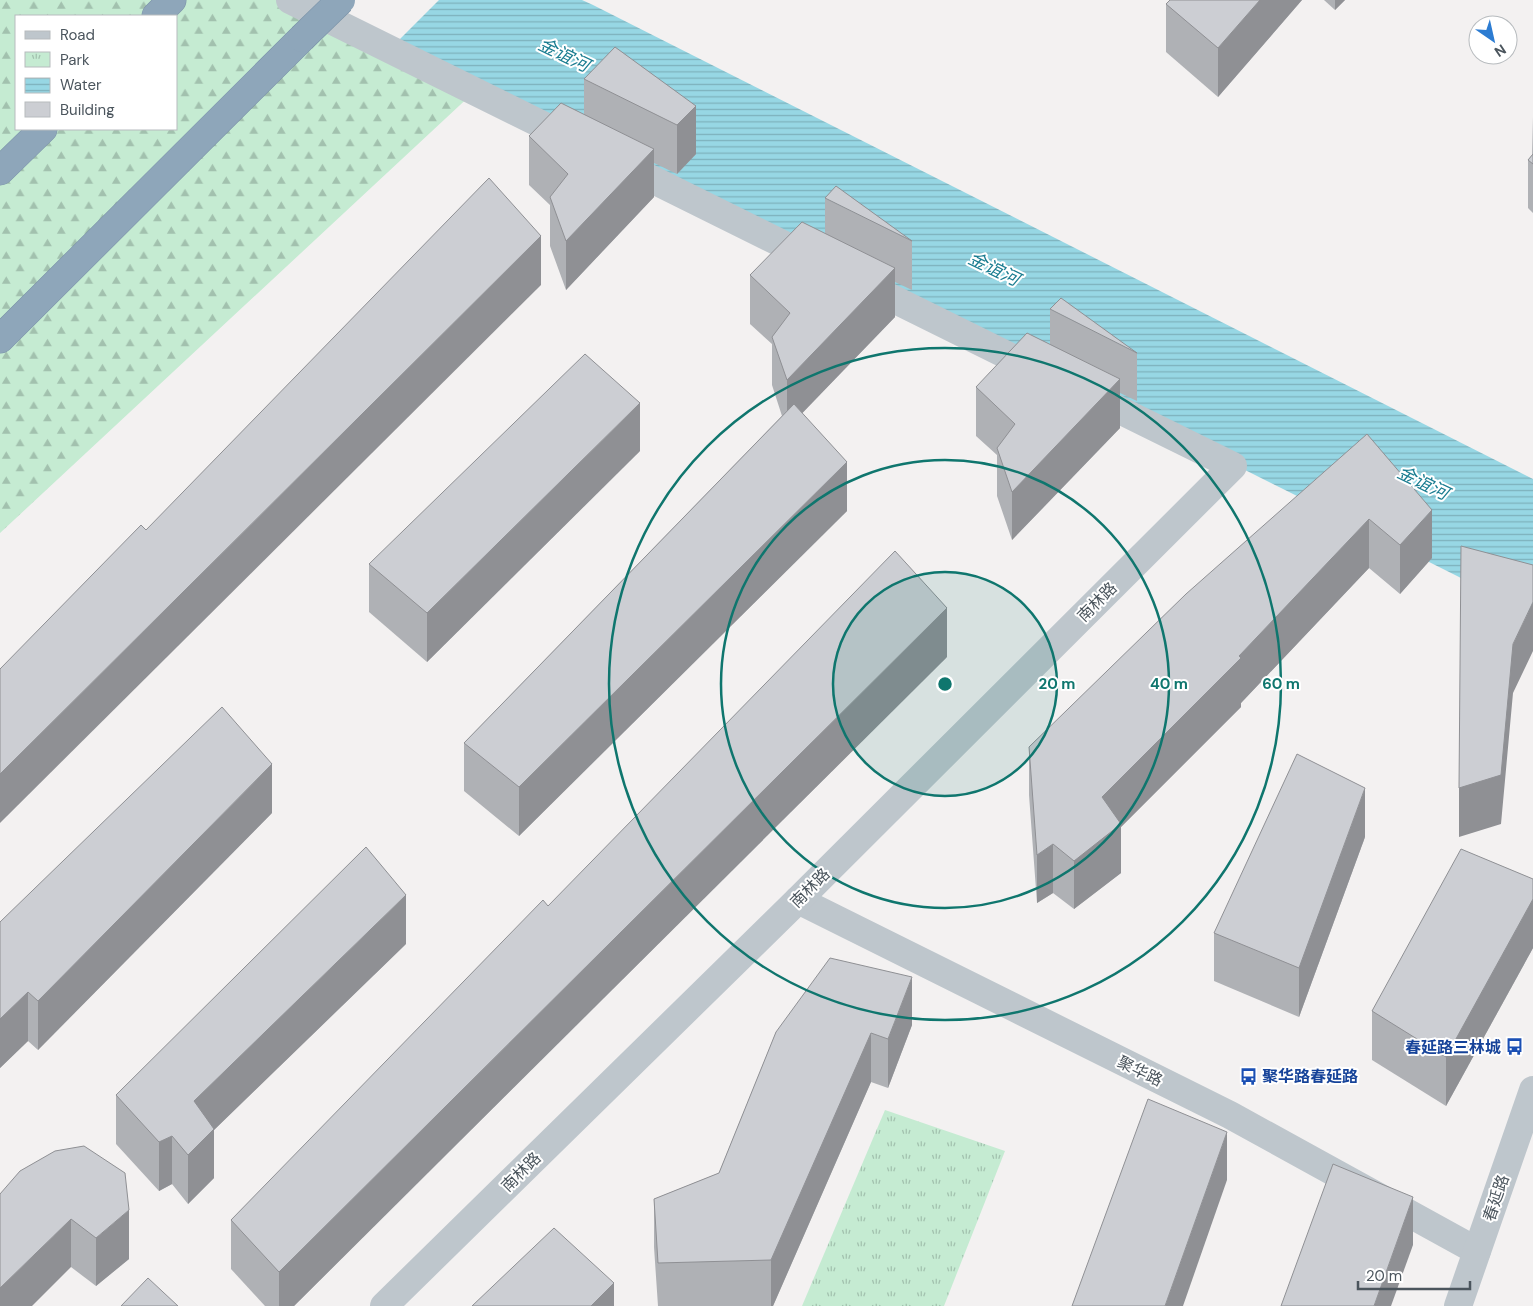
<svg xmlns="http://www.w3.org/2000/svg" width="1533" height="1306" font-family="'DM Sans','Noto Sans SC',sans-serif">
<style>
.forest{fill:url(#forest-firs);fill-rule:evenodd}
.park{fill:url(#park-tufts)}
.water{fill:url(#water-rules)}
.pier{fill:#f3f1f1}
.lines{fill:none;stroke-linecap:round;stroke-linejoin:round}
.highway-casing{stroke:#7991a6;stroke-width:29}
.minor{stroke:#bec6cc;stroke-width:28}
.highway{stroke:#8ea6ba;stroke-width:28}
.highway-bridge-casing{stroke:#7991a6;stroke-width:29;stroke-linecap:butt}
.highway-bridge{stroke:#8ea6ba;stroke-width:28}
.wall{fill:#afb1b5}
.shaded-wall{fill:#8f9094}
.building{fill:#ccced3;stroke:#8f9094}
.ring{fill:none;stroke:#0f766e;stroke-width:2.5}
.labels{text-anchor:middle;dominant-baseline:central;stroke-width:4;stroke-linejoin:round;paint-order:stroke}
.street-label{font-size:16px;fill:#4b555d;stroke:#fff}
.transit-label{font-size:16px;font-weight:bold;fill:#164399;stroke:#fff;text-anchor:end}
.water-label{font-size:18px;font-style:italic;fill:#1b7d91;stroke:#fff}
.centre{fill:#0f766e;stroke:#fff;stroke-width:2.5}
.ring-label{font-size:15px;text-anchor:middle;font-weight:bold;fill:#0f766e;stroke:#fff;stroke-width:4;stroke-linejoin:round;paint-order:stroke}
</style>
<defs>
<pattern id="forest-firs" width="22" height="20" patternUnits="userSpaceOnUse" patternTransform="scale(1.25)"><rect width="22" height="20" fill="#c5ebd2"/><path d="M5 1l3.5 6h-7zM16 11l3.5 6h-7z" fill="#a2c1ae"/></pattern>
<pattern id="park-tufts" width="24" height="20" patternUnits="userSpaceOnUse" patternTransform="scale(1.25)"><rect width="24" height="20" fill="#c5ebd2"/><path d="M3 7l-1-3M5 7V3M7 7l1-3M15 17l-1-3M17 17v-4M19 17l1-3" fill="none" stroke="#a2c1ae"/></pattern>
<pattern id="water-rules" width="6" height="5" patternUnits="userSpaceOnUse" patternTransform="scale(1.25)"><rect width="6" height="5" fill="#97d7e4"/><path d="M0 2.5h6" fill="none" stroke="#7db1bc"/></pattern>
</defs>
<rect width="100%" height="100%" fill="#f3f1f1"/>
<path class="forest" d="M0,0H573L0,533ZM16,16H176V129H16Z"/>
<path class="park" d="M885,1110L1005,1151L944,1306H802Z"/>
<path class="water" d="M315,0H582L593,5L1533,479V614L478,86Z"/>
<path class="pier" d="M313,0H439L394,45Z"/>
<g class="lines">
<defs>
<g id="highway">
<path d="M156,16L172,0"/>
<path d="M0,171L43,129"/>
<path d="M0,339L302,38"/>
</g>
</defs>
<use href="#highway" class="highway-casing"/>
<g class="minor">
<path d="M290,0L573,140"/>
<path d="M621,164L815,260"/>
<path d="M863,284L1039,371"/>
<path d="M798,900L1230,1115L1477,1251"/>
<path d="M384,1306L798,900L1233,466L1087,394"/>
<path d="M1458,1306L1533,1090"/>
</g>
<use href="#highway" class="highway"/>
<defs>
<path id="highway-bridge" d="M302,38L341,0"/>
</defs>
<use href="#highway-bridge" class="highway-bridge-casing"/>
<use href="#highway-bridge" class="highway-bridge"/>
</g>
<g class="wall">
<path d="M1170,0H1302L1218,97L1166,52V4Z"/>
<path d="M1324,0H1345L1335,10Z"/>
<path d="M584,79L696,106V154L677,174L654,163V197L566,290L550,246V205L529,185V136L584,114Z"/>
<path d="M1533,117V213L1528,208V160L1532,155Z"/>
<path d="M825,198L912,241V290L895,282V317L802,413L847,511L519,836L464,791V743L782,416L772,385V344L750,324V275L825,233Z"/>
<path d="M1050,309L1137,353V401L1120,393V428L1012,540L997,496V455L976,436V387L1050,344Z"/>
<path d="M1367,434L1432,558L1400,594L1369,568L1241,703V707L1121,827V873L1074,909L1053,893L1037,903L1029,795V747Z"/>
<path d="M640,451L427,662L369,612V564Z"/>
<path d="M947,657L294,1306H265L231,1269V1220L548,906Z"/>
<path d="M272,813L38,1050L28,1041L0,1068V922Z"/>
<path d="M1365,837L1299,1017L1214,981V933Z"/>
<path d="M1533,879V948L1446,1106L1372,1060V1011Z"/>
<path d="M406,944L214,1130V1178L188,1204L172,1184L159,1191L116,1144V1095Z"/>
<path d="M912,1025L888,1088L871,1082L773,1306H658L654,1247V1199L719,1173L776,1032Z"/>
<path d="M20,1171L129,1259L96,1286L71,1267Z"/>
</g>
<g class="shaded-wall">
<path d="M1260,0H1302L1218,97V48Z"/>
<path d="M1335,0H1345L1335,10Z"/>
<path d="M696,106V154L677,174V125Z"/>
<path d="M654,149V197L566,290V241Z"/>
<path d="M541,236V285L0,823V774Z"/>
<path d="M895,268V317L787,429V380Z"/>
<path d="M1120,379V428L1012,540V492Z"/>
<path d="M640,403V451L427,662V613Z"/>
<path d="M847,462V511L519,836V787Z"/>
<path d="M1432,510V558L1400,594V545Z"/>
<path d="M1369,519V568L1241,703V707L1121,827V873L1074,909V861L1102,797L1239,656Z"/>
<path d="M1533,602V651L1513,693L1501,824L1459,837V788L1513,644Z"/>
<path d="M947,608V657L294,1306H279V1272Z"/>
<path d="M272,764V813L38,1050V1001Z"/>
<path d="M1365,788V837L1299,1017V968Z"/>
<path d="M1053,844V893L1037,903V855Z"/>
<path d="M406,895V944L214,1130V1178L188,1204V1155L194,1101Z"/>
<path d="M1533,899V948L1446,1106V1057Z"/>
<path d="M912,977V1025L888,1088V1039Z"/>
<path d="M28,992V1041L0,1068V1019Z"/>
<path d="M871,1033V1082L773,1306H771V1260Z"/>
<path d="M1227,1132V1180L1183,1306H1165Z"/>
<path d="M172,1136V1184L159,1191V1142Z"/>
<path d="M1413,1197V1245L1391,1306H1374Z"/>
<path d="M129,1210V1259L96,1286V1238Z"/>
<path d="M71,1219V1267L32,1306H0V1288Z"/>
<path d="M614,1283V1306H591Z"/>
</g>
<g class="building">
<path d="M1170,0H1260L1218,48L1166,4Z"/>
<path d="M615,47L696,106L677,125L584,79Z"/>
<path d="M561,103L654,149L566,241L550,197L568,174L529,136Z"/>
<path d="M1533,154V164L1528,160Z"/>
<path d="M489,178L541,236L0,774V669L141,525L146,530Z"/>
<path d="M836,186L912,241L825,198Z"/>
<path d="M802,222L895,268L787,380L772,337L790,313L750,275Z"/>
<path d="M1061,298L1137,353L1050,309Z"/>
<path d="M1027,333L1120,379L1012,492L997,448L1015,424L976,387Z"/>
<path d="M585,354L640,403L427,613L369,564Z"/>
<path d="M794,404L847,462L519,787L464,743Z"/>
<path d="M1367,434L1432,510L1400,545L1369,519L1239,656L1241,658L1102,797L1121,824L1074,861L1053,844L1037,855L1029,747L1186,594Z"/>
<path d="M1461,546L1533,565V602L1513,644L1501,775L1459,788Z"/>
<path d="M895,551L947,608L279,1272L231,1220L543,900L548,906Z"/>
<path d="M222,707L272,764L38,1001L28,992L0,1019V922Z"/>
<path d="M1297,754L1365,788L1299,968L1214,933Z"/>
<path d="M366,847L406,895L194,1101L214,1129L188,1155L172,1136L159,1142L116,1095Z"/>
<path d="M1461,849L1533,879V899L1446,1057L1372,1011Z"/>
<path d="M830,958L912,977L888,1039L871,1033L771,1260L658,1263L654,1199L719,1173L776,1032Z"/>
<path d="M1148,1099L1227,1132L1165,1306H1072Z"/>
<path d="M84,1146L125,1173L129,1210L96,1238L71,1219L0,1288V1194L20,1171L55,1151Z"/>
<path d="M1333,1164L1413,1197L1374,1306H1281Z"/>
<path d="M554,1228L614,1283L591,1306H472Z"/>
<path d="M148,1278L178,1306H121Z"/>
</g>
<circle cx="945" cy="684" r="112" fill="#0f766e" fill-opacity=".12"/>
<g class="ring">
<circle cx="945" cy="684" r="112"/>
<circle cx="945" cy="684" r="224"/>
<circle cx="945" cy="684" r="336"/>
</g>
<defs>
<symbol id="bus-bare" viewBox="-9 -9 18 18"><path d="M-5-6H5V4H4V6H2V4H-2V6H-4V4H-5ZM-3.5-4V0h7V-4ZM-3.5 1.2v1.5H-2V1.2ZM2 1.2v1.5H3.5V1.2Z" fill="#1a4fb4" stroke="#fff" stroke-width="2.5" paint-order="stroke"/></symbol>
</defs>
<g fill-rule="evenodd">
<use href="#bus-bare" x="1502" y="1034" width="25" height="25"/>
<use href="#bus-bare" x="1236" y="1064" width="25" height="25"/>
</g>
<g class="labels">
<g class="street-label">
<text transform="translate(1097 602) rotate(-45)">南林路</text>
<text transform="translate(810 888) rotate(-45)">南林路</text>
<text transform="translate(1140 1071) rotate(26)">聚华路</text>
<text transform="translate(521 1172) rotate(-45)">南林路</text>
<text transform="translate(1496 1198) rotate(-71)">春延路</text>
</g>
<g class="transit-label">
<text x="1501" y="1047">春延路三林城</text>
<text x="1262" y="1076" text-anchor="start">聚华路春延路</text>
</g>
<g class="water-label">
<text transform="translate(564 55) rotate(26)">金谊河</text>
<text transform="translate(994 269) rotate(26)">金谊河</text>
<text transform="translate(1423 483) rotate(26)">金谊河</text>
</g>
</g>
<circle cx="945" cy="684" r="8" class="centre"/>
<g class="ring-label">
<text x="1057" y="689">20 m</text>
<text x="1169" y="689">40 m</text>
<text x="1281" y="689">60 m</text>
</g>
<rect x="15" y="15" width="162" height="115" fill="#ffffff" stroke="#b7bbbe"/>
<rect x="25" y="31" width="25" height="8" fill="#bec6cc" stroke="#b7bbbe"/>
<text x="60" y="40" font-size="15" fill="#4b555d">Road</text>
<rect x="25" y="52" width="25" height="15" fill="url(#park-tufts)" stroke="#b7bbbe"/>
<text x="60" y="65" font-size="15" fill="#4b555d">Park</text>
<rect x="25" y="78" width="25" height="15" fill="url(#water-rules)" stroke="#b7bbbe"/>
<text x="60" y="90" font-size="15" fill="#4b555d">Water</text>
<rect x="25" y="102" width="25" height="15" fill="#ccced3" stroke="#b7bbbe"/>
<text x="60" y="115" font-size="15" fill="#4b555d">Building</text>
<g transform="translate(1493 40) rotate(146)"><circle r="24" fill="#ffffff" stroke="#b7bbbe"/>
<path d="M0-4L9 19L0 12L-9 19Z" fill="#2c7cd2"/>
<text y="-8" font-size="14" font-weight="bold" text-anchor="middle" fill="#4b555d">N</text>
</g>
<path d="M1358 1281v8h112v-8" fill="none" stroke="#4b555d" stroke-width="2.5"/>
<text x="1366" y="1281" font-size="15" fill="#4b555d" stroke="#ffffff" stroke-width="4" paint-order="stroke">20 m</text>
</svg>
